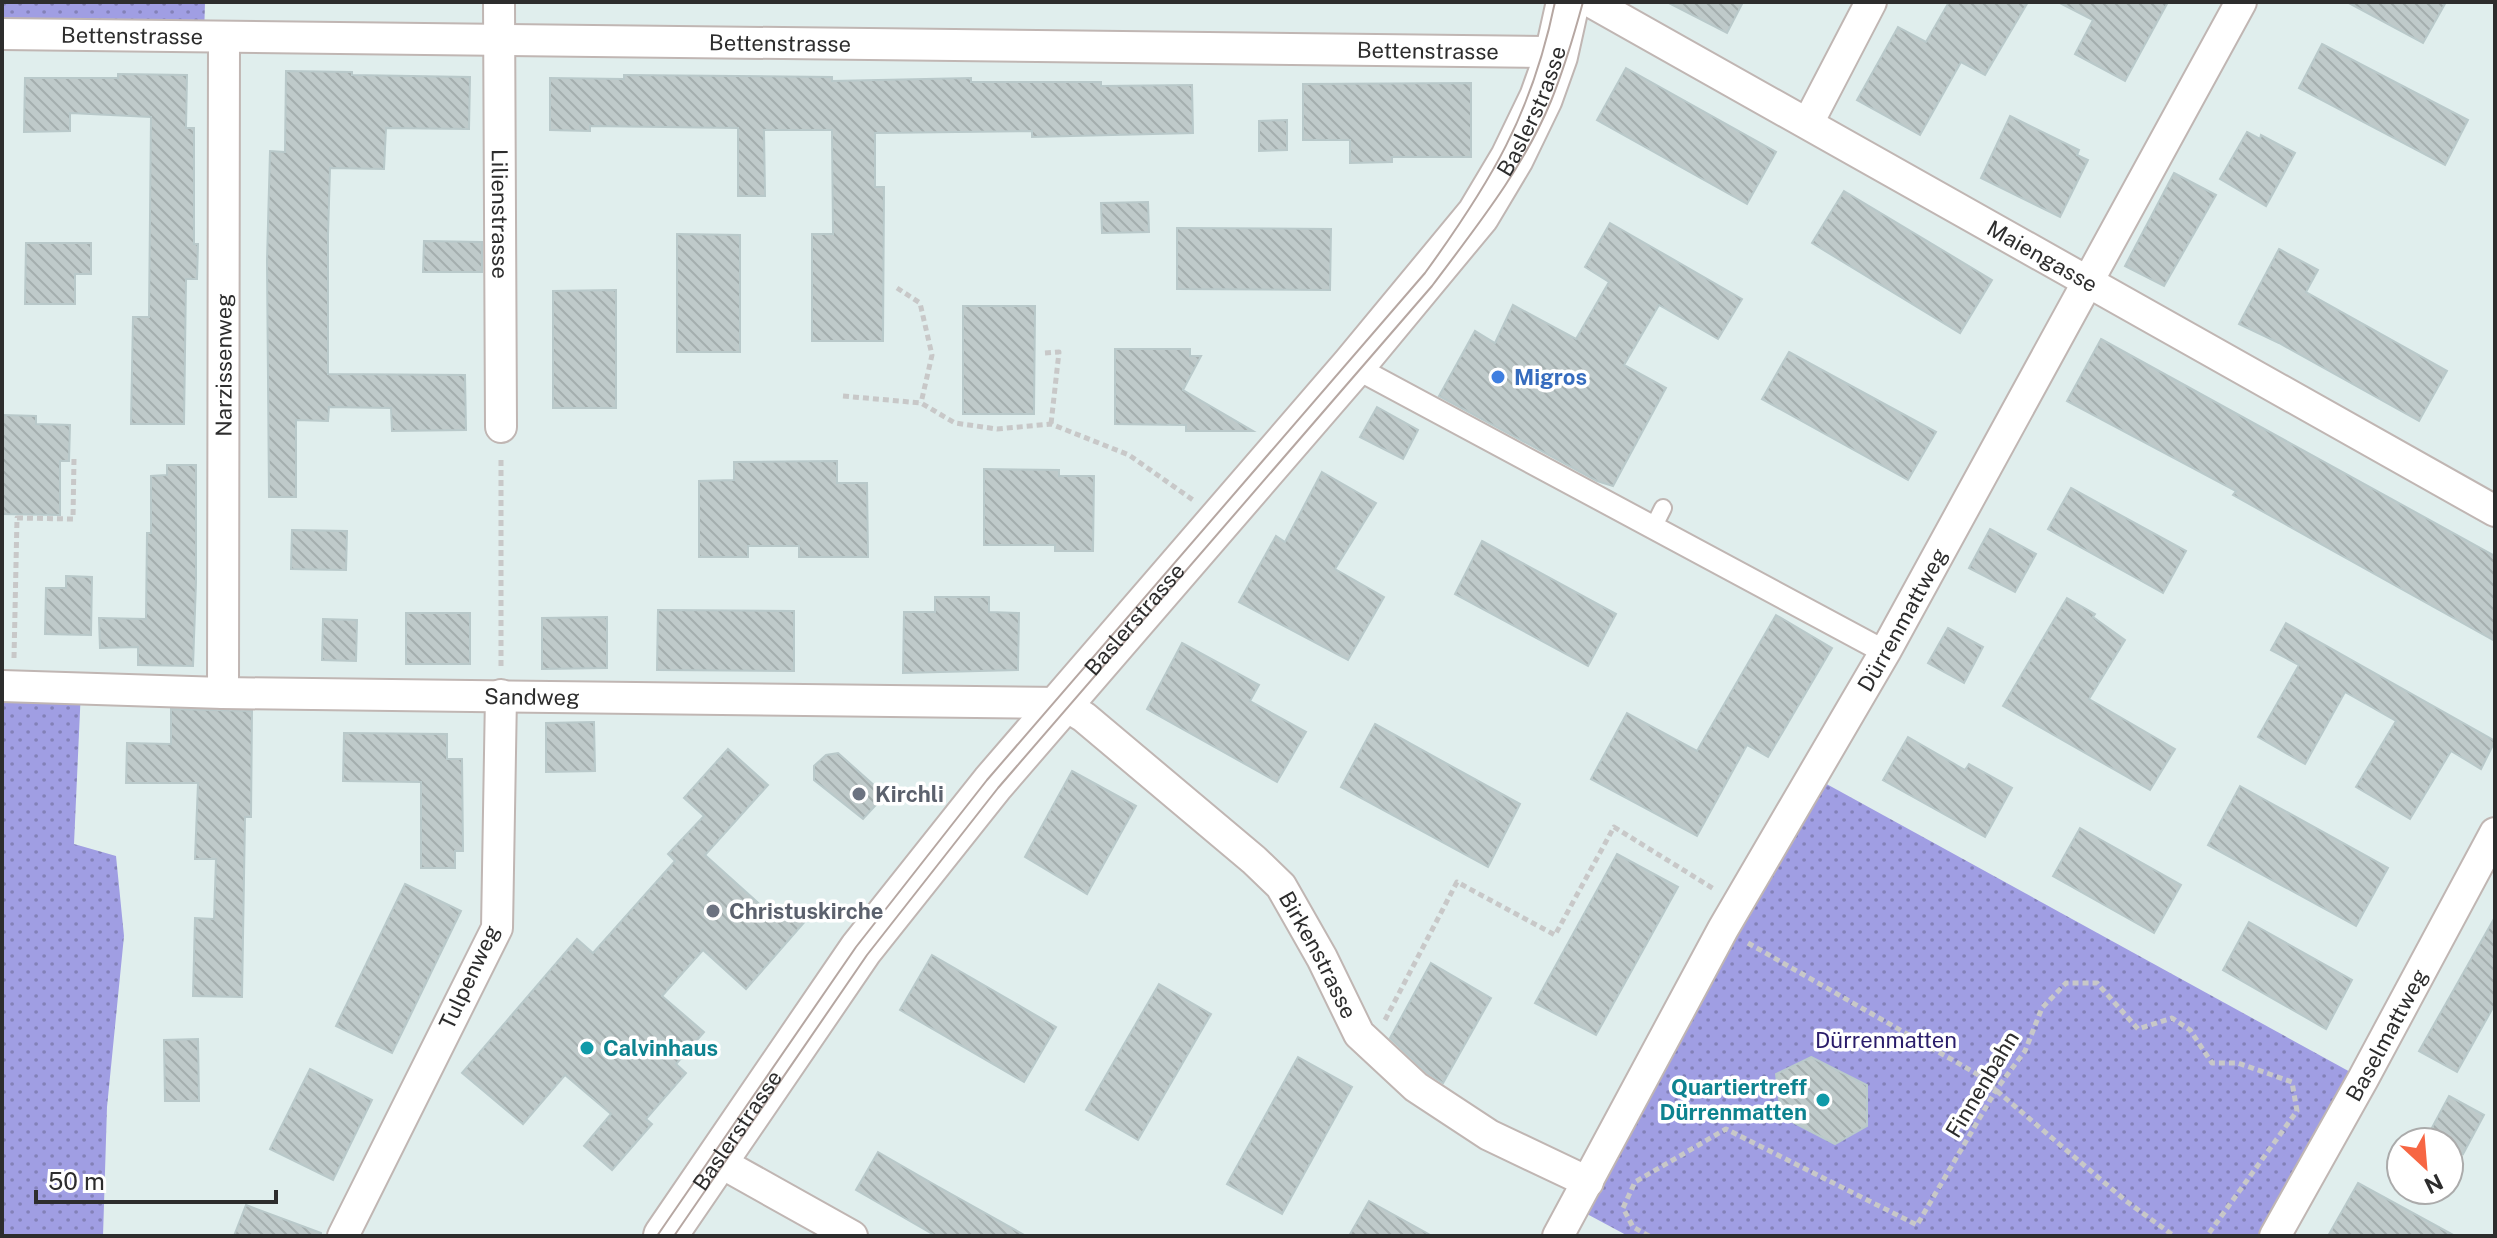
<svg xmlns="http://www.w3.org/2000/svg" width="2497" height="1238" font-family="'Public Sans',sans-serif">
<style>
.park{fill:url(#park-dots)}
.building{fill:url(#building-back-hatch);stroke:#b9c9ca;stroke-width:2}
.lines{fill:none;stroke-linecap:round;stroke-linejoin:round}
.service-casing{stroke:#c0b6b3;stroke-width:20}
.pedestrian-casing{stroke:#c0b6b3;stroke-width:26}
.minor-casing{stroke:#c0b6b3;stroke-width:34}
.secondary-casing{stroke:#c0b6b3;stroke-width:46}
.path{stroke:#c8c8c8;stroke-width:5;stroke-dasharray:6 4;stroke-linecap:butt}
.service{stroke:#fff;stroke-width:16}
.pedestrian{stroke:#fff;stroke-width:22}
.minor{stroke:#fff;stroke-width:30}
.secondary{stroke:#fff;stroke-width:42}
.tram{stroke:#b6a7a2;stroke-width:2}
.shop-dot{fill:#3f7fe0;stroke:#fff;stroke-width:3}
.worship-dot{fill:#6b7280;stroke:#fff;stroke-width:3}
.culture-dot{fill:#0f9aa8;stroke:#fff;stroke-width:3}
.labels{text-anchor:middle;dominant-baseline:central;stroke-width:7;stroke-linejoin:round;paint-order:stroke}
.street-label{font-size:22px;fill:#2d2d2d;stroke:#fff}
.shop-label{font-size:22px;font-weight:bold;fill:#366cbe;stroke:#fff;text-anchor:start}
.worship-label{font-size:22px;font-weight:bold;fill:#5b616d;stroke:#fff;text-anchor:start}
.park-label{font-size:22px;fill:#2a1c6a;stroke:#fff}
.culture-label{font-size:22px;font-weight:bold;fill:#0d838f;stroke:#fff;text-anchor:start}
</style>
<defs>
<pattern id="park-dots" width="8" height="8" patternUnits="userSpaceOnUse" patternTransform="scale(2)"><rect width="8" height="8" fill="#a09ee3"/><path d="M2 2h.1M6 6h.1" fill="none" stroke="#8381b8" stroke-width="1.8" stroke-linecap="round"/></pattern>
<pattern id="building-back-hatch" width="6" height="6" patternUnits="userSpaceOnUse" patternTransform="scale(2)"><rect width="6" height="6" fill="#bfcaca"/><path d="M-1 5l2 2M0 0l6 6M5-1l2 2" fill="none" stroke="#a4aeae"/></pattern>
</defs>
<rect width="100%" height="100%" fill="#e0eeed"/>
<g class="park">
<path d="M2,2H205L204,38L2,34Z"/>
<path d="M2,686L81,689L74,844L116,856L124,936L107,1107L103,1236H2Z"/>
<path d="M1812,776L2363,1079L2275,1236H1628L1574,1207Z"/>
</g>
<g class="building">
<path d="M1667,2H1743L1727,33Z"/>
<path d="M1949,2H2028L1985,75L1961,62L1920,135L1857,100L1898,27L1926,42Z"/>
<path d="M2058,2H2168L2125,81L2075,54L2093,20Z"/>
<path d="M2347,2H2446L2423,43Z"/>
<path d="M2322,44L2468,120L2445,165L2299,88Z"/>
<path d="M1626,68L1776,152L1747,204L1597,120Z"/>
<path d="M286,71L352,72V75L470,77L469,129L386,128L384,169L330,168L328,235V374L465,375L466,430L392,431L391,408L329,407L328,421L296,420V497H269L267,261L270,151L285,152Z"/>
<path d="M118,74L187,75L186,128H194V244H198L197,279H186L184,424H131L133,317H149L151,117L70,113V131L24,132L25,78H118Z"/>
<path d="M624,75L832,77V81L971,78V82H1101V86L1192,85L1193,133L1032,137V131L875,133V187H884L883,341H812V234H833L832,130H764L765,196H738V128L590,126V131L550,130V78L624,79Z"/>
<path d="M1471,83V157H1392V162L1350,163V140H1303V84Z"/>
<path d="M2010,116L2079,150L2077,155L2088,160L2060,217L1981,178Z"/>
<path d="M1287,120V150L1259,151V121Z"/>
<path d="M2247,132L2260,139L2261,135L2295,153L2266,206L2220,179Z"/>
<path d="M2174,173L2216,195L2164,286L2125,266Z"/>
<path d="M1844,191L1992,280L1960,333L1812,243Z"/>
<path d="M1148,202L1149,232L1102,233L1101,203Z"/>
<path d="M1610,223L1742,299L1718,339L1659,305L1624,365L1666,388L1613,486L1597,481L1439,396L1475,331L1495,343L1513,305L1576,339L1609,282L1585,267Z"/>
<path d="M1177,228L1331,229L1330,290L1177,289Z"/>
<path d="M677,234L740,235V352H677Z"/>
<path d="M424,241L482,242V272H423Z"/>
<path d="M26,243H91V274H75V304H25Z"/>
<path d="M2279,249L2318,270L2306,292L2447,371L2419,421L2279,343L2239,324Z"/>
<path d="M616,290V408H553V291Z"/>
<path d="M963,306H1035L1034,414H963Z"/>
<path d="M2101,339L2495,556V641L2233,495L2236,491L2067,401Z"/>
<path d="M1115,349H1190V356H1201L1183,390L1253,431H1186V425L1115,424Z"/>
<path d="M1789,352L1936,432L1908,480L1762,399Z"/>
<path d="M1377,407L1418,430L1403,459L1360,437Z"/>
<path d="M2,415L36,416V424L70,425L69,461H60V515L2,514Z"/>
<path d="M837,461V483H867L868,557H799V546H748V557H699V481L734,480V462Z"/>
<path d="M167,465H196V582L193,666L138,665V647L100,648L99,618L146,619L147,533H151V476L167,475Z"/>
<path d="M984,469L1059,470V476H1094L1093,551H1055V545H984Z"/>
<path d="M1322,472L1376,503L1335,569L1384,597L1348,660L1239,602L1276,536L1285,542Z"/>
<path d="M2071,488L2186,551L2163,593L2048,529Z"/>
<path d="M1990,529L2036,554L2015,592L1969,568Z"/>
<path d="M292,530L347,531L346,570L291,569Z"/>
<path d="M1482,541L1616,614L1588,666L1455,594Z"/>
<path d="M66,576L92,577L91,635L45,634L46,588H66Z"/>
<path d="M935,597H989V612L1019,613L1018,670L903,673L904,612H935Z"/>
<path d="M2067,598L2095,614L2093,617L2125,640L2089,699L2175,749L2150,790L2003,706Z"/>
<path d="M658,610L794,611V671L657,670Z"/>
<rect x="406" y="613" width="64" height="51"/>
<path d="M1776,615L1832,648L1768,757L1747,745L1697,836L1591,779L1627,713L1697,751Z"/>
<path d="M607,617V668L542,669V618Z"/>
<path d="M323,619L357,620L356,661L322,660Z"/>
<path d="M2286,623L2495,741L2481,769L2451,751L2410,819L2356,787L2396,721L2345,692L2305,764L2258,737L2299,665L2271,650Z"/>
<path d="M1948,628L1983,647L1964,683L1928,663Z"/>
<path d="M1182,643L1259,685L1250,701L1306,732L1277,782L1147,709Z"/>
<path d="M171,709L252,711L251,817H245L242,997L193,996L195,918L214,919L216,859H195L198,783H126L127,743L171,744Z"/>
<path d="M594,722L595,771L546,772V723Z"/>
<path d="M1375,724L1520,804L1488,867L1341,787Z"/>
<path d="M344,733L447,734V759H462L463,851H455V868H421V782L343,781Z"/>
<path d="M1908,737L1965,770L1969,764L2012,788L1985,837L1883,780Z"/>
<path d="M728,749L768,785L705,855L775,918L787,903L808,918L746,989L703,950L662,996L704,1032L676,1064L686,1073L646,1119L652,1124L612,1170L584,1146L611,1114L565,1075L523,1124L462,1073L577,939L593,953L675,861L668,854L704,816L684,798Z"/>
<path d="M838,753L885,795L863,819L814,780V766L826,755Z"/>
<path d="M1072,771L1136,806L1087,894L1025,857Z"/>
<path d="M2240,786L2388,868L2356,926L2208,845Z"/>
<path d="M2080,828L2181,885L2154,933L2053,876Z"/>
<path d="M1617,854L1678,887L1596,1035L1535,1003Z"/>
<path d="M405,884L461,911L392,1053L336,1026Z"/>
<path d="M2495,917V1004L2457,1072L2419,1051Z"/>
<path d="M2249,922L2352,980L2326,1029L2223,970Z"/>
<path d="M932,955L1056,1027L1024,1082L900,1010Z"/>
<path d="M1431,963L1491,998L1443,1083L1427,1073L1390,1038Z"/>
<path d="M1159,984L1211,1014L1138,1140L1086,1110Z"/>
<path d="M198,1039L199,1101H165L164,1040Z"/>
<path d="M1298,1057L1352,1087L1282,1214L1227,1184Z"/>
<path d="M1811,1057L1867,1085V1126L1835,1144L1781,1116L1776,1074Z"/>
<path d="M310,1069L372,1100L333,1180L270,1149Z"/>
<path d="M2449,1096L2484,1115L2463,1154L2449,1146V1142H2441L2428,1135Z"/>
<path d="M878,1152L937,1186L1026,1236H936L856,1190Z"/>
<path d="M2358,1183L2455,1236H2328Z"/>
<path d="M1369,1201L1432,1236H1349Z"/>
<path d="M246,1205L321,1233V1236H234Z"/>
</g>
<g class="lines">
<defs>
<path id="service" d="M1653,528L1663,508"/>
<path id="pedestrian" d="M1353,366L1885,652"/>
<g id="minor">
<path id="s1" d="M499,2L501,427"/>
<path id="s2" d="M1591,2L2495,511"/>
<path id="s3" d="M2,34L1544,52L1556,56"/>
<path d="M1808,123L1871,2"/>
<path id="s4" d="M2,686L223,693L1061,703L1084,717L1254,860L1281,886L1322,958L1359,1034L1416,1087L1489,1135L1588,1182"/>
<path id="s5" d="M223,693L224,39"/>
<path d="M716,1160L852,1236"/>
<path d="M343,1236L497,928L501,695"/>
<path id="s6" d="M1558,1236L1723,929L1885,652L2241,2"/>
<path id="s7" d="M2275,1236L2363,1079L2495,833"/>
</g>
<g id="secondary">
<path id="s8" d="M665,1236L861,949L993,783L1353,366L1478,215L1512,158L1541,98L1556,56L1568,2"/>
</g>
</defs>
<use href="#service" class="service-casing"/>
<use href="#pedestrian" class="pedestrian-casing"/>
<use href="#minor" class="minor-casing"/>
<use href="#secondary" class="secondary-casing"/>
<g class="path">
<path d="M897,288L920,303L932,355L921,403"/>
<path d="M1045,353L1059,352L1051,424"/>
<path d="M843,396L921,403L955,423L997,429L1051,424L1129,455L1193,500"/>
<path d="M14,658L17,518L73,519L74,458"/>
<path d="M501,666V456"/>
<path d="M1748,943L1977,1074L2126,1201L2174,1236"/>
<path d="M1385,1020L1457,882L1555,935L1614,827L1714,889"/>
<path d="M1649,1236L1633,1227L1623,1208L1635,1182L1726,1129L1917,1225L1996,1090L2025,1051L2042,1008L2066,983H2097L2138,1029L2172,1018L2190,1030L2212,1063H2238L2292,1082L2297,1111L2207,1236"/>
</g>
<use href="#service" class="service"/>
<use href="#pedestrian" class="pedestrian"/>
<use href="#minor" class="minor"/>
<use href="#secondary" class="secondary"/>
<g class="tram">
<path d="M657,1236L856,947L987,780L1425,273C1491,182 1532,114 1555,2"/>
<path d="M674,1236L867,955L998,788L1432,286C1476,227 1523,169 1551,101C1564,69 1574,35 1583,2"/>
</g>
</g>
<circle class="shop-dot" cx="1498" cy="377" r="8"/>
<g class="worship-dot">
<circle cx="859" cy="794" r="8"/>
<circle cx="713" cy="911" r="8"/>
</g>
<g class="culture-dot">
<circle cx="587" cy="1048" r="8"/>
<circle cx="1823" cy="1100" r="8"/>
</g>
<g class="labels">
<g class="street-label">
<text stroke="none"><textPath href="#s3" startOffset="130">Bettenstrasse</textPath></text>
<text stroke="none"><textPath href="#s3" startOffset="778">Bettenstrasse</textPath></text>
<text stroke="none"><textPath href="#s3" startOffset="1426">Bettenstrasse</textPath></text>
<text stroke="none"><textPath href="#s8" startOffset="1424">Baslerstrasse</textPath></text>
<text stroke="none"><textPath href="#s1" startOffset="212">Lilienstrasse</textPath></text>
<text stroke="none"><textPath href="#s2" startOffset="518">Maiengasse</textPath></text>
<text stroke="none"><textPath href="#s5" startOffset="328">Narzissenweg</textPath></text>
<text stroke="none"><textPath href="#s8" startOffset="776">Baslerstrasse</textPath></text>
<text stroke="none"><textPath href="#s6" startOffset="706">Dürrenmattweg</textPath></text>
<text stroke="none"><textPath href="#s4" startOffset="530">Sandweg</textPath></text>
<text stroke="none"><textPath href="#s4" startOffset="1424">Birkenstrasse</textPath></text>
<text transform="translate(469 977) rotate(-65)">Tulpenweg</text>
<text stroke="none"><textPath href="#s7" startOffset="230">Baselmattweg</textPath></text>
<text transform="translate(1982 1084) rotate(-59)">Finnenbahn</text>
<text stroke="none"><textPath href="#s8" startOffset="128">Baslerstrasse</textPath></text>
</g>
<g class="shop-label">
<text x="1514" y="377">Migros</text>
</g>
<g class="worship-label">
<text x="875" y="794">Kirchli</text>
<text x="729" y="911">Christuskirche</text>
</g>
<g class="park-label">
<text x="1886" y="1040">Dürrenmatten</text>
</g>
<g class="culture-label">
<text x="603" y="1048">Calvinhaus</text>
<text x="1807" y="1087" text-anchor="end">Quartiertreff<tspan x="1807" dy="25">Dürrenmatten</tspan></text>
</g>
</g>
<rect width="2497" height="1238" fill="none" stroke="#2d2d2d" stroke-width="8"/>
<g transform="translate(2425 1166) rotate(154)"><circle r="38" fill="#ffffff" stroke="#ababab" stroke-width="2"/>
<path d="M0-6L14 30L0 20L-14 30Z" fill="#f76643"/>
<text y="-12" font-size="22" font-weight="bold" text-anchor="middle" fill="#2d2d2d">N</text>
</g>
<path d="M36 1190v12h240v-12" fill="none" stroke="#2d2d2d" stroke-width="4"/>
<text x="48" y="1190" font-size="24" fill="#2d2d2d" stroke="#ffffff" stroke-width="6" paint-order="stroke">50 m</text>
</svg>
